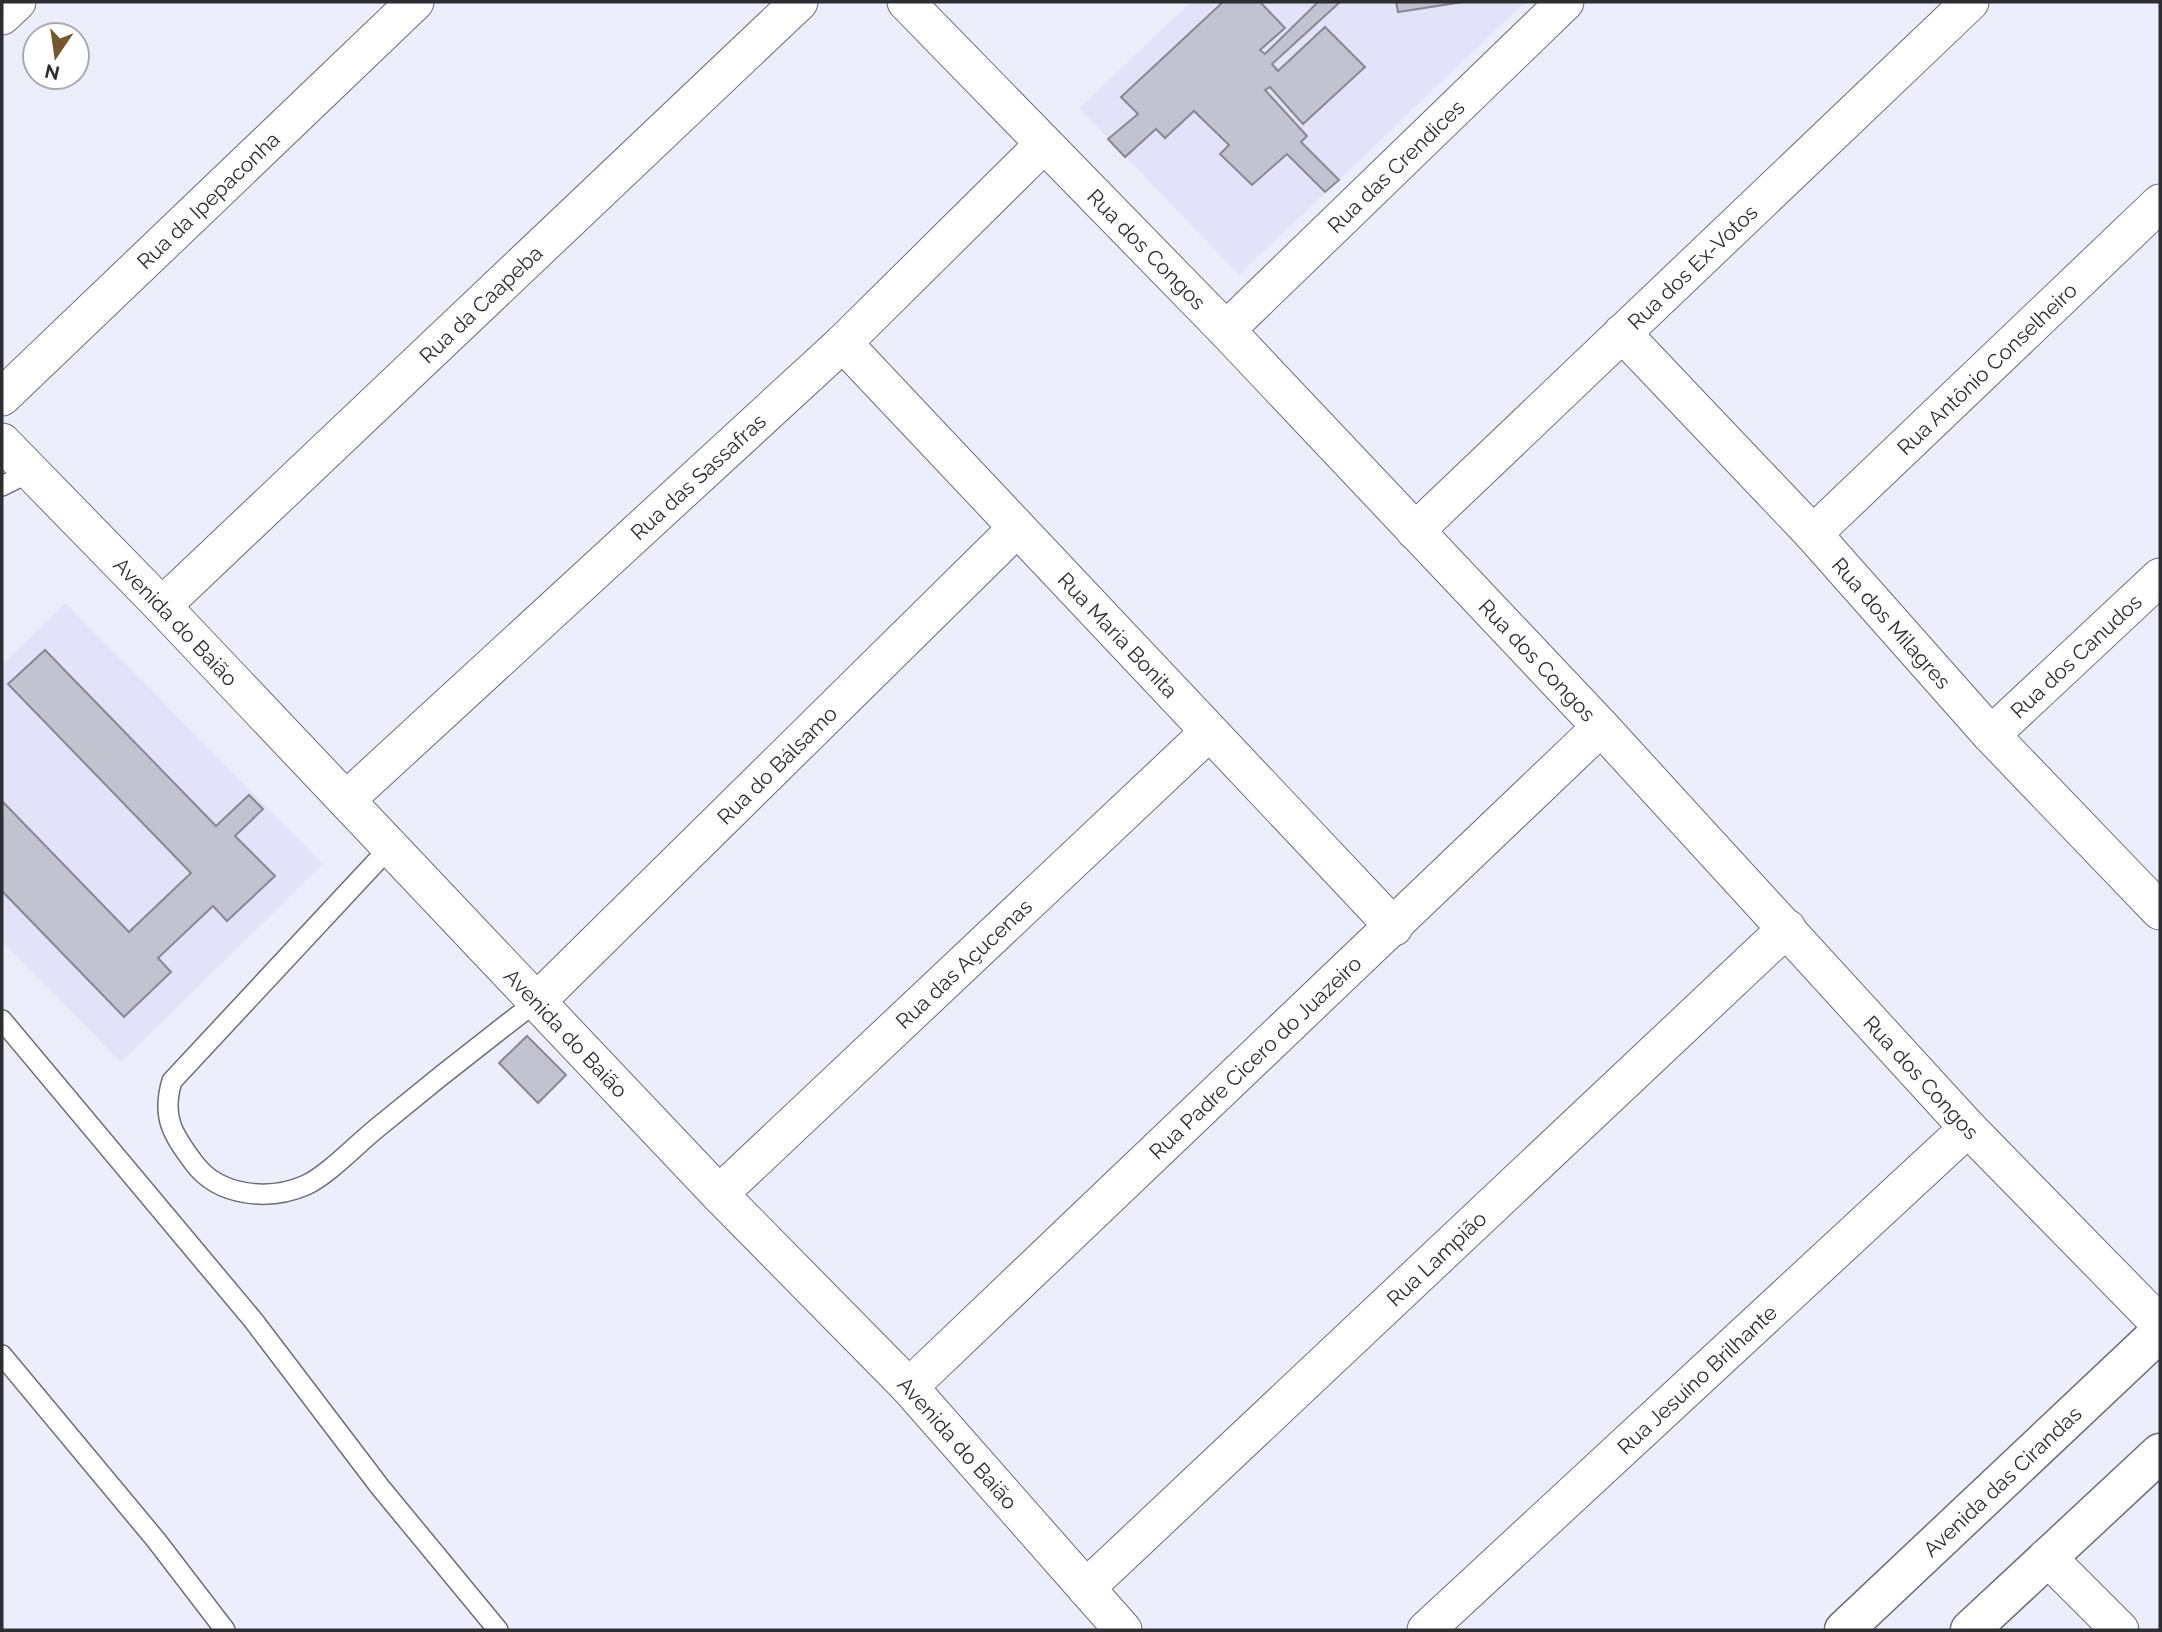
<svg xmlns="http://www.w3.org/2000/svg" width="2162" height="1632" font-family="Raleway,sans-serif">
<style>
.built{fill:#e2e2f8}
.building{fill:#c2c2d0;stroke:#888895;stroke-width:2}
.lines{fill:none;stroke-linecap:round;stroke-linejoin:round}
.lane-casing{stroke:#6d6d7a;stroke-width:22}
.street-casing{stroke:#6d6d7a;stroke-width:39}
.secondary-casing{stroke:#6d6d7a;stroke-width:41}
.lane{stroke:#fff;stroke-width:19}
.street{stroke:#fff;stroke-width:37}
.secondary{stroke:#fff;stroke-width:38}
.labels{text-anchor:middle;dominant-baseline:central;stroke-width:7;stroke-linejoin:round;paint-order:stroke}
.street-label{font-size:21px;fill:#2d2d32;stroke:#fff}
</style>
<rect width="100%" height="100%" fill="#edeefc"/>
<g class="built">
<path d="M1191,2H1525L1239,275L1079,108Z"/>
<path d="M65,603L323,864L121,1062L2,942V665Z"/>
</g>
<g class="building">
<path d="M1223,2H1260L1285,28L1260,50L1265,54L1318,2H1340L1272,64L1278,71L1325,27L1365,67L1303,124L1270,87L1265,90L1307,136L1301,142L1339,180L1325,192L1287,154L1252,185L1220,154L1229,145L1194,111L1165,138L1156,129L1125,157L1108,139L1138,114L1121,97Z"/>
<path d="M1396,2H1463L1398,12Z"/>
<path d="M45,650L216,826L249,795L263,809L235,836L275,876L227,921L213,906L158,958L171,972L124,1017L2,891V801L129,932L191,873L8,684Z"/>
<path d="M527,1036L566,1075L538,1103L499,1063Z"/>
</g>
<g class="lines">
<defs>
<g id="lane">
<path d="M2,486L32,471"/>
<path d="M390,847L172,1081C161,1117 173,1135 194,1163C219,1197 270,1201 306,1185C328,1175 357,1144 377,1128C429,1085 482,1043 536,1002"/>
<path d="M2,1020L253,1320L380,1487L498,1630"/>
<path d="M2,1355L156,1540L225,1630"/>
</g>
<g id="street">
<path id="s1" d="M906,2L1226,330L1601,727L1968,1128L2160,1324"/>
<path d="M2,16L17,2"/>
<path id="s2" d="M1226,330L1565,2"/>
<path id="s3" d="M1622,333L1813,534L1991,735L2160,911"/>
<path id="s4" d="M843,343L1394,927"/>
<path id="s5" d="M2,397L415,2"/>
<path id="s6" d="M2,442L162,606L719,1194L909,1387L1123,1630"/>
<path id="s7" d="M1415,531L1970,2"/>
<path id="s8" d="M1813,534L2160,203"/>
<path id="s9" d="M162,606L799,2"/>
<path id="s10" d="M1991,735L2160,577"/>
<path id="s11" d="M346,800L843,343L1043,145"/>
<path id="s12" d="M536,1002L1016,529"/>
<path id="s13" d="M719,1194L1208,733"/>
<path id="s14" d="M909,1387L1601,727"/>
<path d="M2047,1557L2120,1630"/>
<path id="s15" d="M1086,1588L1787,928"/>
<path id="s16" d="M1426,1630L1968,1128"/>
</g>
<g id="secondary">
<path id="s17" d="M1844,1630L2160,1332"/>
<path d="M1970,1630L2160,1453"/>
</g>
</defs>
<use href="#lane" class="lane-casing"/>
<use href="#street" class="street-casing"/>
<use href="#secondary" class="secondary-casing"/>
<use href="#lane" class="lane"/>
<use href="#street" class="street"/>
<use href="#secondary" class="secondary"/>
</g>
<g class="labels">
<g class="street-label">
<text stroke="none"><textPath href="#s2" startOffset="236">Rua das Crendices</textPath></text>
<text stroke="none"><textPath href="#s5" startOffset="285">Rua da Ipepaconha</textPath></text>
<text stroke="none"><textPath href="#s1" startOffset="345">Rua dos Congos</textPath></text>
<text stroke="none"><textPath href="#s7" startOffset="383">Rua dos Ex-Votos</textPath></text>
<text stroke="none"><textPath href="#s9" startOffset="439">Rua da Caapeba</textPath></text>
<text stroke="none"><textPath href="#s8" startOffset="240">Rua Antônio Conselheiro</textPath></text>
<text stroke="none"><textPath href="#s11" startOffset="478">Rua das Sassafras</textPath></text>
<text stroke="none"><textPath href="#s6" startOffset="250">Avenida do Baião</textPath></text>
<text stroke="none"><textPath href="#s3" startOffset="396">Rua dos Milagres</textPath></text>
<text stroke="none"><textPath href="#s4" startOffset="401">Rua Maria Bonita</textPath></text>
<text stroke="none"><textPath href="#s10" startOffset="116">Rua dos Canudos</textPath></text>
<text stroke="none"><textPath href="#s1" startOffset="912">Rua dos Congos</textPath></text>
<text stroke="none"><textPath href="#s12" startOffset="338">Rua do Bálsamo</textPath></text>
<text stroke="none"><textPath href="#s13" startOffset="336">Rua das Açucenas</textPath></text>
<text stroke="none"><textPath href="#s6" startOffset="817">Avenida do Baião</textPath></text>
<text stroke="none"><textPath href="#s14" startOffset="478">Rua Padre Cicero do Juazeiro</textPath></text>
<text stroke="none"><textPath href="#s1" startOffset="1479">Rua dos Congos</textPath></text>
<text stroke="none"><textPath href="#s15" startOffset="481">Rua Lampião</textPath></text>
<text stroke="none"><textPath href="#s16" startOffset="369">Rua Jesuíno Brilhante</textPath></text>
<text stroke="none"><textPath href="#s6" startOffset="1384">Avenida do Baião</textPath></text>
<text stroke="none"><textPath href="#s17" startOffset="217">Avenida das Cirandas</textPath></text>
</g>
</g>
<rect width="2162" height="1632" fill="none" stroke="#2d2d32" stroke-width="7"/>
<g transform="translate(56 56) rotate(193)"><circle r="33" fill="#ffffff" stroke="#ababad" stroke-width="2"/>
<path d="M0-5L12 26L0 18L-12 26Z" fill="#76572c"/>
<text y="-10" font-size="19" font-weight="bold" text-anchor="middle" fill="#2d2d32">N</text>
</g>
</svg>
